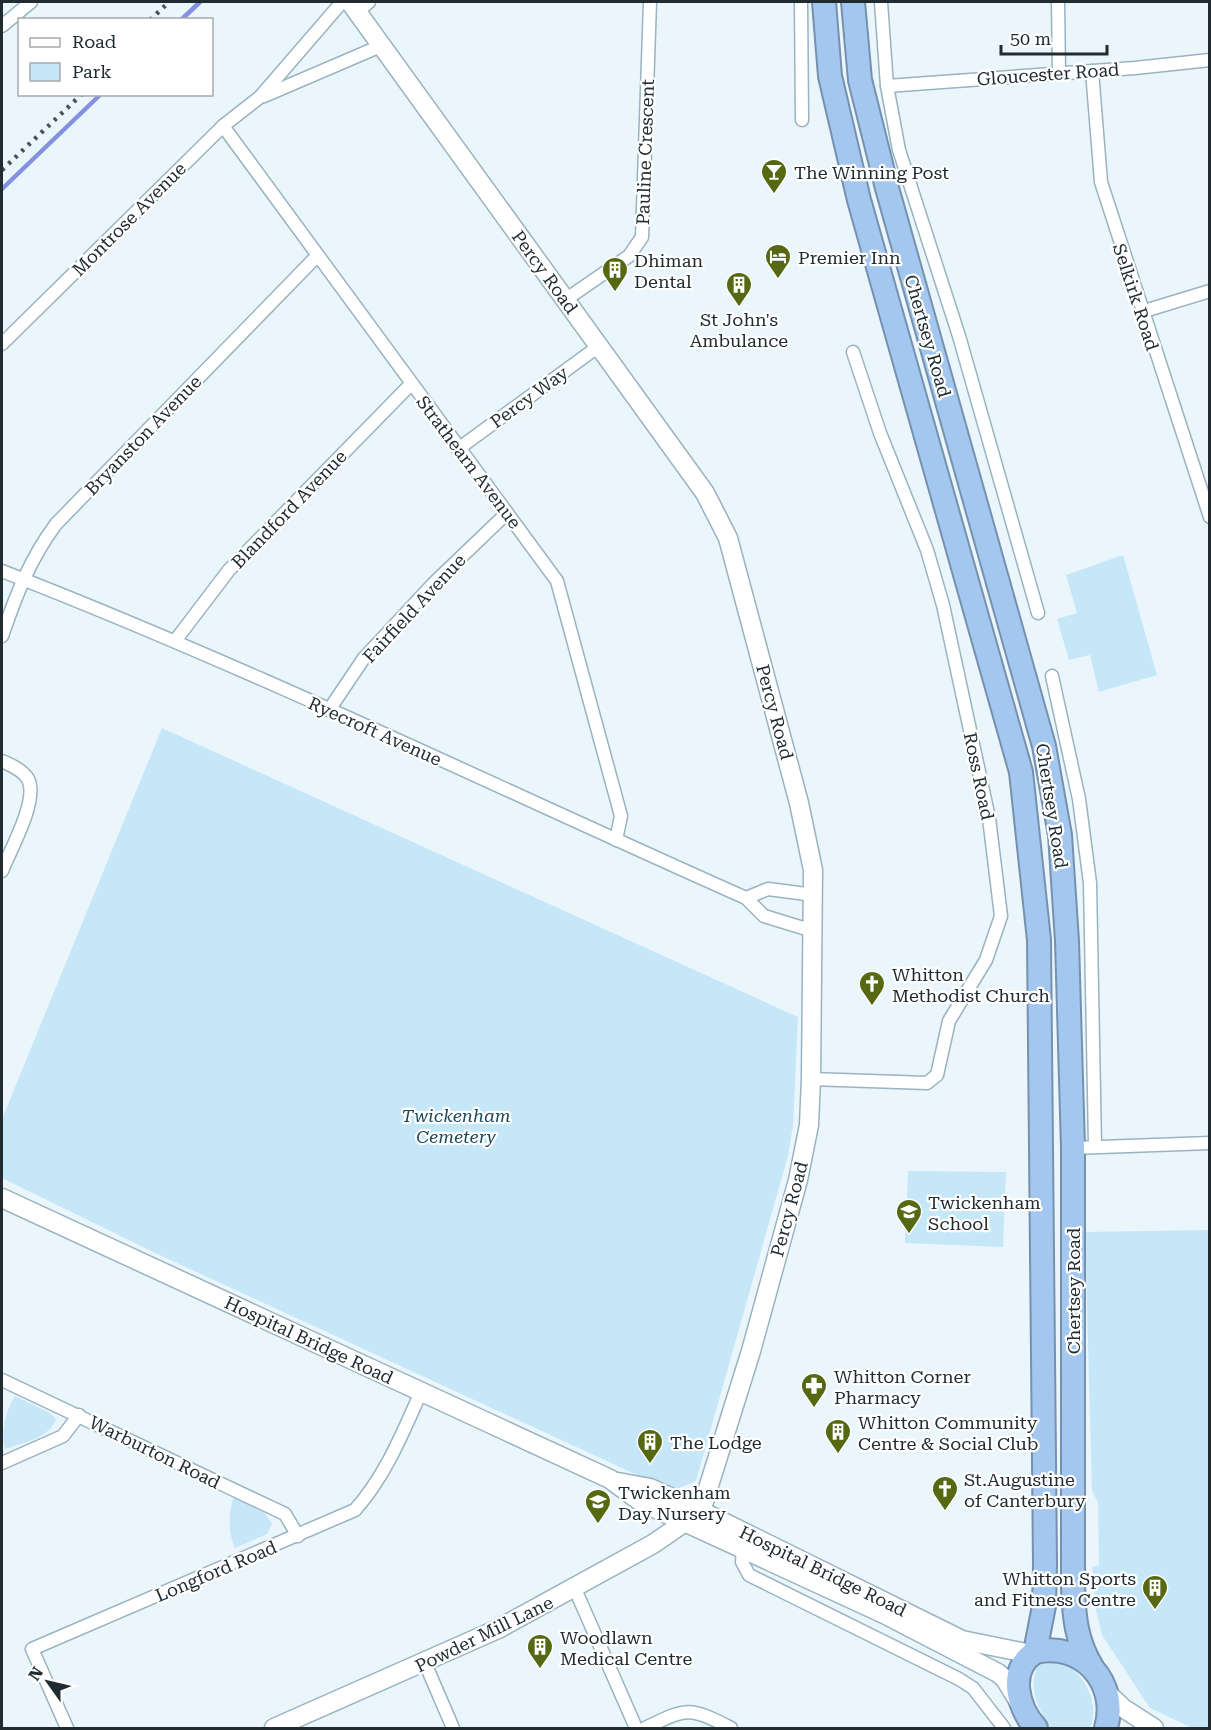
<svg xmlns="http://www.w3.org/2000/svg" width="1211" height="1730" font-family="'Roboto Serif',serif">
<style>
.green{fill:#c6e7f8}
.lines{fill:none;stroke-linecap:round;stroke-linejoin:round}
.stream{stroke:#8391df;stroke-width:4.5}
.street-casing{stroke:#99b3c0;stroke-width:15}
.secondary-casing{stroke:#99b3c0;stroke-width:21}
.highway-casing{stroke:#7691ad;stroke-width:26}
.street{stroke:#fff;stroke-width:12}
.secondary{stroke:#fff;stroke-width:18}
.highway{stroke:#a4c7f0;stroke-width:22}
.rail{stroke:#485358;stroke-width:4.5;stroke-dasharray:3 6;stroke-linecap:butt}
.labels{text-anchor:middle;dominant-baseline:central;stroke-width:4.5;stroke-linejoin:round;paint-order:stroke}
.street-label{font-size:18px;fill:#212c31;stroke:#fff}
.poi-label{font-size:18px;fill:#212c31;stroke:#fff;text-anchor:start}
.park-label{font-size:18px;font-style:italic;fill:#1c485c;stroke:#fff}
</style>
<rect width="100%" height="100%" fill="#ebf6fc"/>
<g class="green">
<path d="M1123,555L1157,675L1099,692L1090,655L1069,660L1057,619L1077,613L1066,575Z"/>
<path d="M162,728L798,1017L793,1126L788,1156L696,1481L672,1491L153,1252L2,1178V1119Z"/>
<path d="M908,1171L1006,1172L1003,1247L905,1243Z"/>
<path d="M1209,1230L1210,1728H1192L1150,1708L1102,1635L1096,1610L1092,1567L1099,1565L1098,1502L1092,1491L1085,1232Z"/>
<path d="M15,1396L48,1412L56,1419C50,1438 22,1443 5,1449C1,1433 5,1411 15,1396Z"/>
<path d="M234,1496L262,1509L272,1524L267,1534L235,1548C228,1534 228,1511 234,1496Z"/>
<path d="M1041,1661H1064C1085,1677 1100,1702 1090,1728H1051L1048,1725C1036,1703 1026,1684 1041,1661Z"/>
</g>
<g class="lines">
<g class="stream">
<path d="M181,20L200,2"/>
<path d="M2,189L101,94"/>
</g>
<defs>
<g id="street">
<path d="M801,2L802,120"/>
<path d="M881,2L887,86L899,150L959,336L1038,613"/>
<path d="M1058,2L1059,73"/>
<path d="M357,12L369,2"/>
<path d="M2,26L31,2"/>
<path d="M1092,71L1101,182L1210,517"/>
<path d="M887,86L1135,68L1210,60"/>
<path d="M264,96L383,45"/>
<path d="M223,126L557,581L621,816L616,840"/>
<path d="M565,300L629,256L642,237L650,2"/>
<path d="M1141,312L1210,291"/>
<path d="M2,344L223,126L260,97L342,2"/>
<path d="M458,449L599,346"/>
<path d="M2,571C254,669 498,788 746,898L764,916L813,931"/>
<path d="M2,636C16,595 30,559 56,524L317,256"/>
<path d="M175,641L229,570L411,384"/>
<path d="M1052,676L1079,799L1090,883L1095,1146"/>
<path d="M329,710L364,658L433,584L507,513"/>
<path d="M2,761C11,765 23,770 28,779C39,800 10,850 2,871"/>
<path d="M746,898L768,889L814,895"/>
<path d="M811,1079L927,1083L937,1075L949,1021L986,960L1001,916L989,818L943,605L927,550L880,433L853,352"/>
<path d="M1073,1148L1210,1143"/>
<path d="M2,1380L285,1514L298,1536"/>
<path d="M2,1463L63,1436L79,1415"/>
<path d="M743,1550L742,1562L749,1575L959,1679L973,1688L1004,1728"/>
<path d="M575,1589L636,1728"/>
<path d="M425,1663L453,1728"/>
<path d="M67,1728L32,1649L355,1510C386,1475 402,1434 421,1392"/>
<path d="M645,1728C687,1708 688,1706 731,1728"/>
</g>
<g id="secondary">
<path d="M2,1198L610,1479L641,1502L884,1614L998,1673L1005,1679L1019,1702"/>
<path d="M618,1482L650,1488L701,1511L962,1640L1031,1654"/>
<path d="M1103,1689L1123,1708L1154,1728"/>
<path d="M274,1728L498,1629L653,1544L701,1511L751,1351L798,1180L809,1125L811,1079L813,870L799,803L728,538L705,493L350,2"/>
</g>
<g id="highway">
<path d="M824,2L830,76L859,200L1021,772L1039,940L1045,1564L1044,1606L1035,1652"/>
<path d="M853,2L860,80L887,188L1044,746L1060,835L1067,941L1073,1148V1587C1074,1616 1076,1641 1092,1667"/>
<path d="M1036,1728C1018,1708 1007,1670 1035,1652C1082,1641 1119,1683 1106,1728"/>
</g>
</defs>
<use href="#street" class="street-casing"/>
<use href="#secondary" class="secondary-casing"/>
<use href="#highway" class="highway-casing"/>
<use href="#street" class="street"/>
<use href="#secondary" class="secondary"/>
<use href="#highway" class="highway"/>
<g class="rail">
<path d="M150,20L169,2"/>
<path d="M2,170L82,94"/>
</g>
</g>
<defs>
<symbol id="bar-pin" viewBox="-11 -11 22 30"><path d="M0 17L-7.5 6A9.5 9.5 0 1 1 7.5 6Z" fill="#576812" stroke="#fff"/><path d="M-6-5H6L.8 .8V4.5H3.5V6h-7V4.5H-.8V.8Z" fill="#fff"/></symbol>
<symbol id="hotel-pin" viewBox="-11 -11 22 30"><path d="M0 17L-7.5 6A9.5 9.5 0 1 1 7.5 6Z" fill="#576812" stroke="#fff"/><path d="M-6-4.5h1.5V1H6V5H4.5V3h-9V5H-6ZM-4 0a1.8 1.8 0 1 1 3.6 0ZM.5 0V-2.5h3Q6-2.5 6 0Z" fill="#fff"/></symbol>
<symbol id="building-pin" viewBox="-11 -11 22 30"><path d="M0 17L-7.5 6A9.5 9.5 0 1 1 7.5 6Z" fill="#576812" stroke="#fff"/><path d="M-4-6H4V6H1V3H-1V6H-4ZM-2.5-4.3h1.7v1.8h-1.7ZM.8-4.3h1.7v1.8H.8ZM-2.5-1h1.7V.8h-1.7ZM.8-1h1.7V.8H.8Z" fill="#fff"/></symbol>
<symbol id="church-pin" viewBox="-11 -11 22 30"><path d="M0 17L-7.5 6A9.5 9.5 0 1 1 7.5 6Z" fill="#576812" stroke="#fff"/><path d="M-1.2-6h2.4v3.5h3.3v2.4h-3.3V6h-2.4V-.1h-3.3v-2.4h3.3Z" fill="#fff"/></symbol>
<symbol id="school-pin" viewBox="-11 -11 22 30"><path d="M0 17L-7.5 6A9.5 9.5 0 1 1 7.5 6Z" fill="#576812" stroke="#fff"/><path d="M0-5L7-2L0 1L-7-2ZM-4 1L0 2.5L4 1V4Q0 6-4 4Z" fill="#fff"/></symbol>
<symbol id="pharmacy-pin" viewBox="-11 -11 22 30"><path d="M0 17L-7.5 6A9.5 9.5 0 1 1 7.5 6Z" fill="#576812" stroke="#fff"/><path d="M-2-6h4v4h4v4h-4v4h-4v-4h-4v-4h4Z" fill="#fff"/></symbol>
</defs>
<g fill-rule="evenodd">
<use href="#bar-pin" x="759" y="157" width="30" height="40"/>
<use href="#hotel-pin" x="763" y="242" width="30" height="40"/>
<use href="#building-pin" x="600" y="255" width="30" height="40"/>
<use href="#building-pin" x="724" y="270" width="30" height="40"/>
<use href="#church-pin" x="857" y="969" width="30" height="40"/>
<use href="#school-pin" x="894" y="1197" width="30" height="40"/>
<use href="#pharmacy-pin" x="799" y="1371" width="30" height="40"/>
<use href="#building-pin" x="823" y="1417" width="30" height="40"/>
<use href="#building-pin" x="635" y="1427" width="30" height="40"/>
<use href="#church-pin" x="930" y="1474" width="30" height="40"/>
<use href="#school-pin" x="583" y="1487" width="30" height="40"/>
<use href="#building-pin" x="1140" y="1573" width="30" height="40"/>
<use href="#building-pin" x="525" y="1632" width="30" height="40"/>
</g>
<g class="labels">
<g class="street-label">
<text transform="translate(1048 74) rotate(-4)">Gloucester Road</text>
<text transform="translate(645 152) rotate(-88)">Pauline Crescent</text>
<text transform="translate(129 219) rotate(-45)">Montrose Avenue</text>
<text transform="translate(545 272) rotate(54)">Percy Road</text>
<text transform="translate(1136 297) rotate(72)">Selkirk Road</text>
<text transform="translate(928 336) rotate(74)">Chertsey Road</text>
<text transform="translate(529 397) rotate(-36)">Percy Way</text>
<text transform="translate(143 435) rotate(-46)">Bryanston Avenue</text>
<text transform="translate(469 462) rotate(53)">Strathearn Avenue</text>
<text transform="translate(289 509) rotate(-46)">Blandford Avenue</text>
<text transform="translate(414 608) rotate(-47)">Fairfield Avenue</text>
<text transform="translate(775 712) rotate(75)">Percy Road</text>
<text transform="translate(375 731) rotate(24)">Ryecroft Avenue</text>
<text transform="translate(979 776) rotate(78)">Ross Road</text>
<text transform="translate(1052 806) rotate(81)">Chertsey Road</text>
<text transform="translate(789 1209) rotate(-75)">Percy Road</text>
<text transform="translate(1073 1291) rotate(-90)">Chertsey Road</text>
<text transform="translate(309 1340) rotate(25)">Hospital Bridge Road</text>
<text transform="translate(155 1452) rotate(26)">Warburton Road</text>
<text transform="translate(216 1571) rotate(-23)">Longford Road</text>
<text transform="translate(823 1571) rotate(26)">Hospital Bridge Road</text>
<text transform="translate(484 1634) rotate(-26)">Powder Mill Lane</text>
</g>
<g class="poi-label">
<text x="794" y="172">The Winning Post</text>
<text x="798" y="257">Premier Inn</text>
<text x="634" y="260">Dhiman<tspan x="634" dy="21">Dental</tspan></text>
<text x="739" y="319" text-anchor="middle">St John's<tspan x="739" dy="21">Ambulance</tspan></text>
<text x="892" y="974">Whitton<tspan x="892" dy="21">Methodist Church</tspan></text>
<text x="928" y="1202">Twickenham<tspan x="928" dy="21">School</tspan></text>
<text x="834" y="1376">Whitton Corner<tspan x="834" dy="21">Pharmacy</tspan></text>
<text x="858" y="1422">Whitton Community<tspan x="858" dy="21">Centre &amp; Social Club</tspan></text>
<text x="670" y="1442">The Lodge</text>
<text x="964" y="1479">St.Augustine<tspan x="964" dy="21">of Canterbury</tspan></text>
<text x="618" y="1492">Twickenham<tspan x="618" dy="21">Day Nursery</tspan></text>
<text x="1136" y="1578" text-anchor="end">Whitton Sports<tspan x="1136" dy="21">and Fitness Centre</tspan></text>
<text x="560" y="1637">Woodlawn<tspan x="560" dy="21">Medical Centre</tspan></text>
</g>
<g class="park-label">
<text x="456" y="1115">Twickenham<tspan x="456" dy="21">Cemetery</tspan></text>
</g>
</g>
<rect width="1211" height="1730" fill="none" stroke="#212c31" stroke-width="6"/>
<rect x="18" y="18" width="195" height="78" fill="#ffffff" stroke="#a6abad" stroke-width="1.5"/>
<rect x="30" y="38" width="30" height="9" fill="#ffffff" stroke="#a6abad" stroke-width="1.5"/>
<text x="72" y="48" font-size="18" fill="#212c31">Road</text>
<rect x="30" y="63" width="30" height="18" fill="#c6e7f8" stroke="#a6abad" stroke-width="1.5"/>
<text x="72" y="78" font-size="18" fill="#212c31">Park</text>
<g transform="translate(48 1682) rotate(304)" stroke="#ffffff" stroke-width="4.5" paint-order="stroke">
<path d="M0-4.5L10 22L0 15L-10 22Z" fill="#212c31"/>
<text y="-9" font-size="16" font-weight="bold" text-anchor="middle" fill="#212c31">N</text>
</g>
<path d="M1001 45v9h106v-9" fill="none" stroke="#212c31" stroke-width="3"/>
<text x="1010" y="45" font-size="18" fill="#212c31" stroke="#ffffff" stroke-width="4.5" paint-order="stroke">50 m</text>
</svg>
